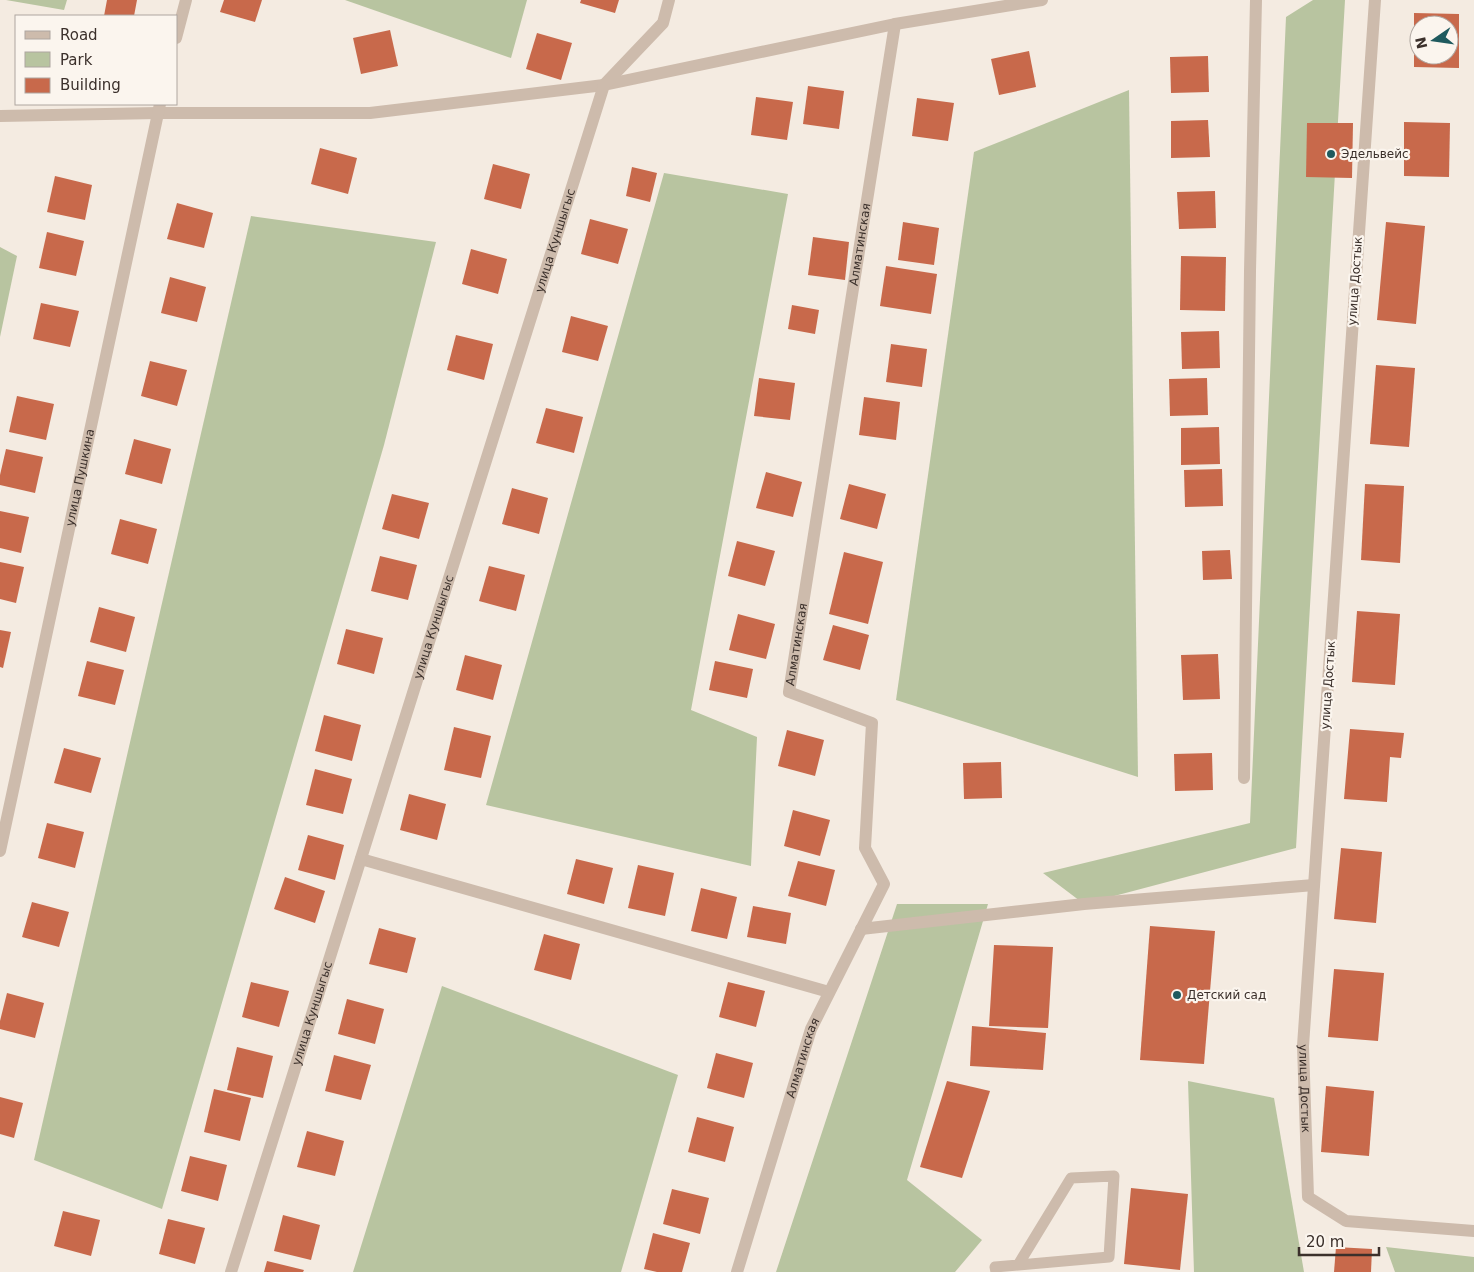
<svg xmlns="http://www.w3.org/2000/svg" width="1474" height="1272" font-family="'DejaVu Sans',sans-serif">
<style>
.green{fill:#b8c4a0}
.building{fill:#c8694b;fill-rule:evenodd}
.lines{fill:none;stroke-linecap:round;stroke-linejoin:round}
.service{stroke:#cdbbac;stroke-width:11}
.minor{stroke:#cdbbac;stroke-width:12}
.poi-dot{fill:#1f5a5e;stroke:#fbf5ee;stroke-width:2}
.labels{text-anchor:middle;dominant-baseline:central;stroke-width:4.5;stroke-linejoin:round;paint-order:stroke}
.poi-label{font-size:12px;fill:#3b302b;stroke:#fbf5ee;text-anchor:start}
.street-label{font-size:12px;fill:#3b302b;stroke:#fbf5ee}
</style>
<rect width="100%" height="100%" fill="#f4ebe1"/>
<g class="green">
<path d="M6,0H67L64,10Z"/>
<path d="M345,0H527L511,58Z"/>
<path d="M1313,0H1345L1296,848L1084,904L1043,873L1250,823L1286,17Z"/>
<path d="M1129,90L1138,777L896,700L974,152Z"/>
<path d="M664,173L788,194L691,710L757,737L751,866L486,805Z"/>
<path d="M251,216L436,242L384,445L162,1209L34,1160Z"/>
<path d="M0,247L17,256L0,337Z"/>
<path d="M897,904H988L907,1180L982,1240L955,1272H776Z"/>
<path d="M442,986L678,1075L621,1272H353Z"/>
<path d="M1188,1081L1274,1098L1304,1272H1194Z"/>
<path d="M1386,1247L1474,1257V1272H1395Z"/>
</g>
<g class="building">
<path d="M107,0H137L134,16H104Z"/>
<path d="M224,0H262L255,22L220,12Z"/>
<path d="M581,0H619L615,13L580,3Z"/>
<path d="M1414,13L1459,14V68L1414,67ZM1419,25H1449V55H1419Z"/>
<path d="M390,30L398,66L361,74L353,38Z"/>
<path d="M537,33L572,43L561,80L526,69Z"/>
<path d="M1029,51L1036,87L999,95L991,59Z"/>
<path d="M1208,56L1209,92L1171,93L1170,57Z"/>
<path d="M808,86L844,91L839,129L803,124Z"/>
<path d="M756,97L793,102L787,140L751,135Z"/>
<path d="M917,98L954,103L948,141L912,136Z"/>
<path d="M1208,120L1210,157L1171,158V121Z"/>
<path d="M1404,122L1450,123L1449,177L1404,176Z"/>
<path d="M1307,123H1353L1352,178L1306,177Z"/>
<path d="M320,148L357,158L348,194L311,184Z"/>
<path d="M493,164L530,174L521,209L484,199Z"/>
<path d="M632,167L657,173L650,202L626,196Z"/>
<path d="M55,176L92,185L85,220L47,212Z"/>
<path d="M1215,191L1216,228L1179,229L1177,192Z"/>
<path d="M177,203L213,213L204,248L167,239Z"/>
<path d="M590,219L628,229L618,264L581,254Z"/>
<path d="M903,222L939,228L934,265L898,260Z"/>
<path d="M1386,222L1425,226L1416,324L1377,320Z"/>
<path d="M47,232L84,241L76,276L39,268Z"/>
<path d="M813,237L849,242L845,280L808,275Z"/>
<path d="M471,249L507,259L498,294L462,284Z"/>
<path d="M1181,256L1226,257L1225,311L1180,310Z"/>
<path d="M886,266L937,274L931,314L880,306Z"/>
<path d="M170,277L206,287L197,322L161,313Z"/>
<path d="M41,303L79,311L70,347L33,339Z"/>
<path d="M792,305L819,310L815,334L788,329Z"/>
<path d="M571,316L608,326L598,361L562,352Z"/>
<path d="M1219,331L1220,368L1182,369L1181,332Z"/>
<path d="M456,335L493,344L484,380L447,370Z"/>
<path d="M891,344L927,349L922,387L886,382Z"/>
<path d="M150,361L187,370L177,406L141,396Z"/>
<path d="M1376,365L1415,368L1409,447L1370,444Z"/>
<path d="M759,378L795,383L790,420L754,416Z"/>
<path d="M1207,378L1208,415L1170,416L1169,379Z"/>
<path d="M17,396L54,404L46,440L9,432Z"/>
<path d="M864,397L900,402L896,440L859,435Z"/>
<path d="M546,408L583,417L574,453L536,443Z"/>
<path d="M1219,427L1220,464L1181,465V428Z"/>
<path d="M134,439L171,449L162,484L125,474Z"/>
<path d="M6,449L43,457L35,493L0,485V475Z"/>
<path d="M1222,469L1223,506L1185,507L1184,470Z"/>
<path d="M766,472L802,482L793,517L756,508Z"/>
<path d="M849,484L886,494L877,529L840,519Z"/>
<path d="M1365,484L1404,486L1400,563L1361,560Z"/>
<path d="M512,488L548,498L539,534L502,524Z"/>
<path d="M392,494L429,503L419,539L382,529Z"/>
<path d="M0,511L29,517L21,553L0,548Z"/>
<path d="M120,519L157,529L148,564L111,554Z"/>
<path d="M737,541L775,551L765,586L728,576Z"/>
<path d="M1230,550L1232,579L1203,580L1202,551Z"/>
<path d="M844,552L883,562L868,624L829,614Z"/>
<path d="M380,556L417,565L408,600L371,591Z"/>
<path d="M0,562L24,567L16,603L0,599Z"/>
<path d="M489,566L525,575L516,611L479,601Z"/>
<path d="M99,607L135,617L126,652L90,642Z"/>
<path d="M1357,611L1400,614L1395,685L1352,682Z"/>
<path d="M738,614L775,624L766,659L729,650Z"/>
<path d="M833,625L869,635L860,670L823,660Z"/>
<path d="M346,629L383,638L374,674L337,664Z"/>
<path d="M0,630L11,632L3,668L0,667Z"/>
<path d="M1218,654L1220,699L1183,700L1181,655Z"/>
<path d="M465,655L502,665L493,700L456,690Z"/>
<path d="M87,661L124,670L115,705L78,696Z"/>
<path d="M715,661L753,669L747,698L709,690Z"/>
<path d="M324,715L361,725L352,761L315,751Z"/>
<path d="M454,727L491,736L481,778L444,770Z"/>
<path d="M1350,729L1404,733L1401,758L1390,757L1387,802L1344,799Z"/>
<path d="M787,730L824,740L815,776L778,766Z"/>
<path d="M64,748L101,758L91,793L54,783Z"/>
<path d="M1212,753L1213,790L1175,791L1174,754Z"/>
<path d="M1001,762L1002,798L964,799L963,763Z"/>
<path d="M315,769L352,779L343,814L306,805Z"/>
<path d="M409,794L446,804L437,840L400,830Z"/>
<path d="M793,810L830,820L820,856L784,846Z"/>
<path d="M47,823L84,832L75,868L38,858Z"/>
<path d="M308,835L344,845L335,880L298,870Z"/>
<path d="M1341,848L1382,852L1376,923L1334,919Z"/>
<path d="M576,859L613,868L604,904L567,894Z"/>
<path d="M798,861L835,870L826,906L788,896Z"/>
<path d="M638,865L674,873L665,916L628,908Z"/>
<path d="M285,877L325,891L315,923L274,909Z"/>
<path d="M701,888L737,897L727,939L691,931Z"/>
<path d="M32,902L69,912L59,947L22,937Z"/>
<path d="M753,906L791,913L786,944L747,937Z"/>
<path d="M1150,926L1215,931L1204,1064L1140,1060Z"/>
<path d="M379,928L416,938L407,973L369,964Z"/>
<path d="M544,934L580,944L571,980L534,970Z"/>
<path d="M994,945L1053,947L1048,1028L989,1026Z"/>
<path d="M1334,969L1384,973L1378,1041L1328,1037Z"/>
<path d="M251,982L289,991L279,1027L242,1017Z"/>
<path d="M728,982L765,991L756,1027L719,1017Z"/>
<path d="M7,993L44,1003L35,1038L0,1029V1021Z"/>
<path d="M347,999L384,1009L375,1044L338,1034Z"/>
<path d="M972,1026L1046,1033L1043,1070L970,1066Z"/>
<path d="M237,1047L273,1056L263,1098L227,1090Z"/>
<path d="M716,1053L753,1063L744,1098L707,1088Z"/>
<path d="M334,1055L371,1065L361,1100L325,1091Z"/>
<path d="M947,1081L990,1091L962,1178L920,1167Z"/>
<path d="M1326,1086L1374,1091L1369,1156L1321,1152Z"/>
<path d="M214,1089L251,1098L240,1141L204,1132Z"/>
<path d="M0,1097L23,1103L14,1138L0,1134Z"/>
<path d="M697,1117L734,1127L725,1162L688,1152Z"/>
<path d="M307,1131L344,1141L335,1176L297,1167Z"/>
<path d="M190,1156L227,1165L218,1201L181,1191Z"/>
<path d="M1131,1188L1188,1194L1180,1270L1124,1264Z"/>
<path d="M672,1189L709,1198L700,1234L663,1224Z"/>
<path d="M63,1211L100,1220L91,1256L54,1246Z"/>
<path d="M283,1215L320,1225L311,1260L274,1251Z"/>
<path d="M168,1219L205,1228L195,1264L159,1254Z"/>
<path d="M653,1233L690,1243L682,1272H657L644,1269Z"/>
<path d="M1336,1247L1372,1249L1371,1272H1334Z"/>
<path d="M267,1261L304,1270L303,1272H264Z"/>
</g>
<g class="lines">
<path class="service" d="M996,1272L995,1267L1109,1257L1114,1176L1071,1178L1018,1265"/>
<g class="minor">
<path id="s1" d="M1375,0L1303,1046L1308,1197L1346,1221L1474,1231"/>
<path d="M176,38L186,0"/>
<path d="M0,116L158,113H370L604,85L895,24L1042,0"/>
<path d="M1244,778L1250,271L1256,0"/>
<path id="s2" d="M0,851L160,104"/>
<path d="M361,859L829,992"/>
<path d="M861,929L1084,904L1314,885"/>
<path id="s3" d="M231,1272L604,85L663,23L669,0"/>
<path id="s4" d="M737,1272L811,1029L884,884L865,848L872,723L789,692L895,24"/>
</g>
</g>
<g class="poi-dot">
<circle cx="1331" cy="154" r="5"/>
<circle cx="1177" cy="995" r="5"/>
</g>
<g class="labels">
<g class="poi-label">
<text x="1341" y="154">Эдельвейс</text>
<text x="1187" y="995">Детский сад</text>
</g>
<g class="street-label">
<text stroke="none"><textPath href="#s3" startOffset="1081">улица Куншыгыс</textPath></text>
<text stroke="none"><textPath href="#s4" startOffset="1124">Алматинская</textPath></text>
<text transform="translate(1355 281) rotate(-86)">улица Достык</text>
<text stroke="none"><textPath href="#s2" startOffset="382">улица Пушкина</textPath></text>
<text stroke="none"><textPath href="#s3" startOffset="676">улица Куншыгыс</textPath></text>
<text stroke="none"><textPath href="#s4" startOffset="719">Алматинская</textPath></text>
<text transform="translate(1328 685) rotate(-86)">улица Достык</text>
<text stroke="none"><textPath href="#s3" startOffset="271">улица Куншыгыс</textPath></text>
<text stroke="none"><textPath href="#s4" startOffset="224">Алматинская</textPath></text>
<text stroke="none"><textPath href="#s1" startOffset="1091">улица Достык</textPath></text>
</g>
</g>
<rect x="15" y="15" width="162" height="90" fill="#fbf5ee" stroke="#aea6a0"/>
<rect x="25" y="31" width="25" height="8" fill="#cdbbac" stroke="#aea6a0"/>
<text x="60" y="40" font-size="15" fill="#3b302b">Road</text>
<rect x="25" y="52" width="25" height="15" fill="#b8c4a0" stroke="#aea6a0"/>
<text x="60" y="65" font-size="15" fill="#3b302b">Park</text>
<rect x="25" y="78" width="25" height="15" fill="#c8694b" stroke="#aea6a0"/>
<text x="60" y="90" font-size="15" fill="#3b302b">Building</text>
<g transform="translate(1434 40) rotate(257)"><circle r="24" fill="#fbf5ee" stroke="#aea6a0"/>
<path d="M0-4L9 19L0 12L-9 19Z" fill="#1f5a5e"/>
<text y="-8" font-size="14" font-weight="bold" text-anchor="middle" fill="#3b302b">N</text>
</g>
<path d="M1299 1247v8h80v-8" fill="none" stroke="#3b302b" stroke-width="2.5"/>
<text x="1306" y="1247" font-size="15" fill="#3b302b" stroke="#fbf5ee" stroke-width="4" paint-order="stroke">20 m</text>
</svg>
